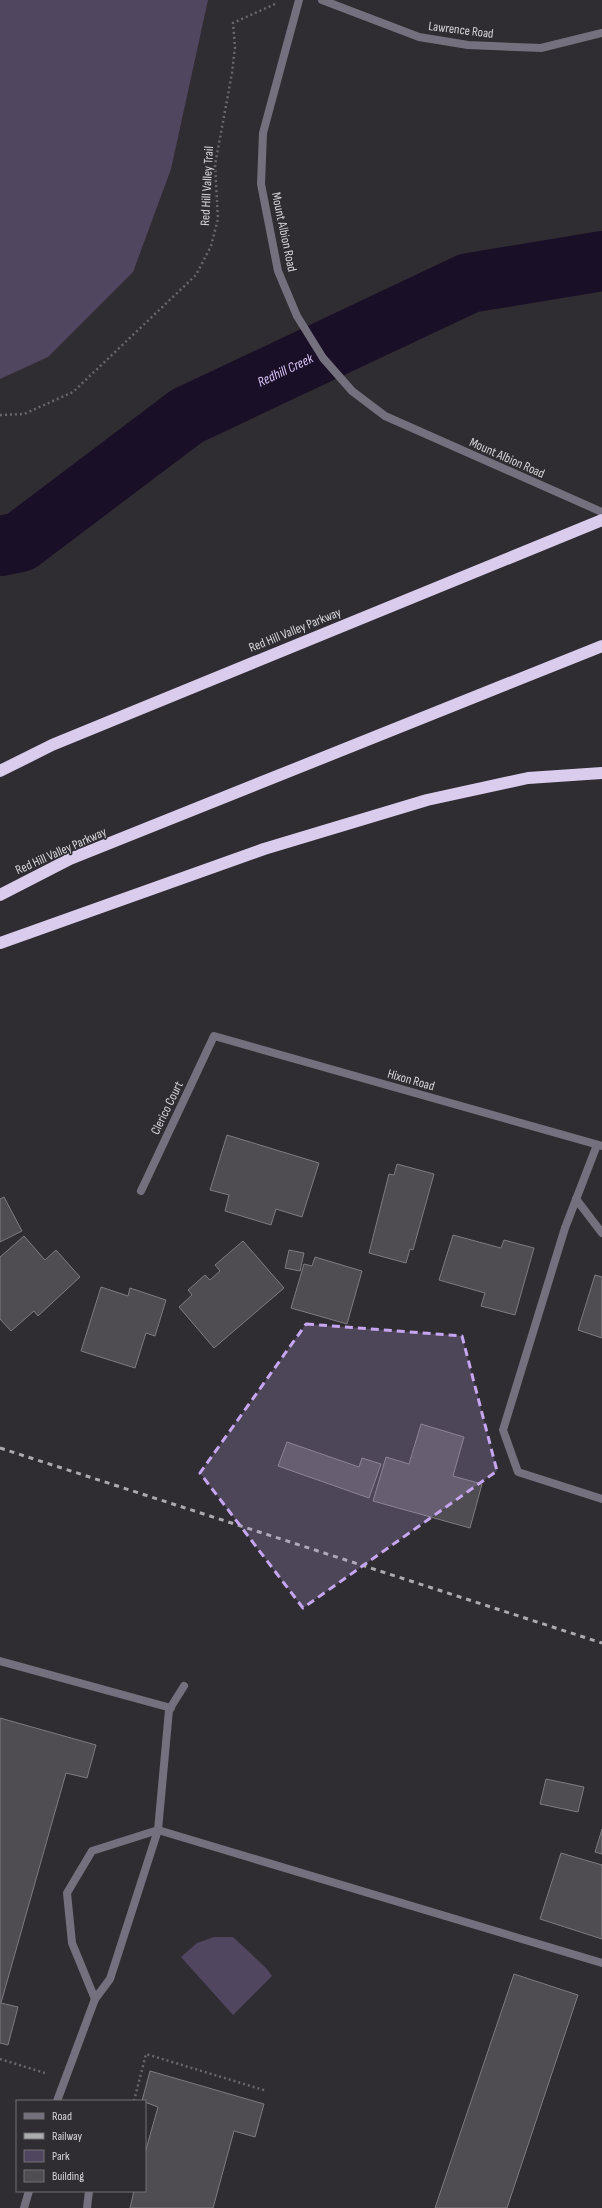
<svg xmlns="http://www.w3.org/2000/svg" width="602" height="2208" font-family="'Sofia Sans Condensed',sans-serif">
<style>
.green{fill:#514660}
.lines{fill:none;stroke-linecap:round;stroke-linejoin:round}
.river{stroke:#190f26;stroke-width:60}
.building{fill:#4f4d52;stroke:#7e7b81}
.path{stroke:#69676c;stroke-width:2.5;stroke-dasharray:2 3;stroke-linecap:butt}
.service{stroke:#75707d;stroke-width:8}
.minor{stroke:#75707d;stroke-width:8}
.tertiary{stroke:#75707d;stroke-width:8}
.motorway{stroke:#d9cced;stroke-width:12}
.rail{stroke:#abaaad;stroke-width:3;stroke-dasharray:5 5;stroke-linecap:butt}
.marked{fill:#c6a6f0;fill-opacity:0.2;stroke:#c6a6f0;stroke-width:3;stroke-dasharray:8 5;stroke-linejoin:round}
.labels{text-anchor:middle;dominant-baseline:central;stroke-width:3;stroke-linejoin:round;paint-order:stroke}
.street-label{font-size:13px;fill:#d6d5d8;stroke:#2f2d32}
.water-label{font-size:14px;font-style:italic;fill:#d7c1f7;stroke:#2f2d32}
</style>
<rect width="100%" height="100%" fill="#2f2d32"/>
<g class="green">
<path d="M0,0H208L171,169L133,272L48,357L0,379Z"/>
<path d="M214,1937H233L266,1968L272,1976L233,2015L181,1957L197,1943Z"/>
</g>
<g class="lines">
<path class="river" id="s1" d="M0,546L20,542L187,416L469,283L602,261"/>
</g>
<g class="building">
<path d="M227,1135L319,1163L302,1217L276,1209L271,1225L225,1211L229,1195L210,1190Z"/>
<path d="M397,1164L434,1174L413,1250L410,1249L406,1263L369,1253L389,1174L394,1175Z"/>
<path d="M4,1197L22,1231L0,1242V1199Z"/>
<path d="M453,1235L501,1248L504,1240L534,1248L515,1315L481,1306L485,1293L439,1280Z"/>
<path d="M24,1236L45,1260L56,1250L80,1277L38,1316L34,1311L11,1331L0,1319V1257Z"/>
<path d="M243,1241L284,1288L214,1348L179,1307L192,1295L188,1290L205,1275L210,1280L220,1271L215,1265Z"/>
<path d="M289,1250L304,1253L300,1271L285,1268Z"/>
<path d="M315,1257L362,1271L347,1324L291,1308L304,1264L312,1266Z"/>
<path d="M595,1275L602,1277V1338L578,1330Z"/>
<path d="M101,1287L128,1296L130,1288L166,1300L155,1336L146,1333L135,1368L81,1351Z"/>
<path d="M421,1424L464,1437L453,1476L482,1484L470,1528L373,1501L386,1457L409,1464Z"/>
<path d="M287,1442L359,1467L362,1458L381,1464L369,1498L278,1466Z"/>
<path d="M0,1718L96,1745L87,1778L66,1773L1,2003L18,2007L8,2045L0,2043Z"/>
<path d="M546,1779L584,1787L578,1812L540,1804Z"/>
<path d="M602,1829V1854L595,1852Z"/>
<path d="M561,1853L602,1865V1939L540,1919Z"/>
<path d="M514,1974L578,1995L507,2208H435Z"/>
<path d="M150,2071L264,2104L255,2137L234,2131L213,2208H130L134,2191H145V2153L158,2107L142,2101Z"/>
</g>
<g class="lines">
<g class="path">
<path d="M0,415L24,414L73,392L196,275L211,246L218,219L215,165L232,73L235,47L233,23L275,4"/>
<path d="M0,2059L45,2073"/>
<path d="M134,2101L146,2054L267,2091"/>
</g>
<g class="service">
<path d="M597,1145L565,1228L503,1430L518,1472L602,1499"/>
<path d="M576,1199L602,1233"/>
<path d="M0,1661L171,1708"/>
<path d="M95,1999L72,1943L67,1893L92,1851L158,1830"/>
<path d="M87,2208L89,2191"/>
</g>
<g class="minor">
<path d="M141,1191L214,1036L602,1146"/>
<path d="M158,1830L602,1963"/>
<path d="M57,2101L95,1999L110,1979L158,1830L169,1710L184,1686"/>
<path d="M24,2208L29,2191"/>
</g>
<g class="tertiary">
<path d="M299,0L263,133L261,184L278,271L297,316L323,358L352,391L385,416L602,512"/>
<path d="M322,0L419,37L468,45L541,48L602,33"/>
</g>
<g class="motorway">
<path d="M0,771L52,745L602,520"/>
<path d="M0,895L70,859L602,646"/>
<path d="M0,943L264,849L427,800L528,778L602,773"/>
</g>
<path class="rail" d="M0,1448L602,1643"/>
</g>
<path class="marked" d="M306,1324L462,1336L497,1471L303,1608L200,1473Z"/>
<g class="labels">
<g class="street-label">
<text transform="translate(461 30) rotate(7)">Lawrence Road</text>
<text transform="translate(207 186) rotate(-87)">Red Hill Valley Trail</text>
<text transform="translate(284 232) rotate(78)">Mount Albion Road</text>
<text transform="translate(507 458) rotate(24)">Mount Albion Road</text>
<text transform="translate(295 630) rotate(-22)">Red Hill Valley Parkway</text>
<text transform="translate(61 851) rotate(-24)">Red Hill Valley Parkway</text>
<text transform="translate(411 1080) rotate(16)">Hixon Road</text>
<text transform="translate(167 1108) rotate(-64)">Clerico Court</text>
</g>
<g class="water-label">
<text stroke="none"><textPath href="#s1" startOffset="338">Redhill Creek</textPath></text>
</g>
</g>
<rect x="16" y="2100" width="130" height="92" fill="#2f2d32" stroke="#727074"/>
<rect x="24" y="2113" width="20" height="6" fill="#75707d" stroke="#727074"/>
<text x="52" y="2120" font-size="12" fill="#d6d5d8">Road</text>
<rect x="24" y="2133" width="20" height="6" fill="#abaaad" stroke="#727074"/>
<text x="52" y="2140" font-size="12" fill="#d6d5d8">Railway</text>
<rect x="24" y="2150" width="20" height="12" fill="#514660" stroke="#727074"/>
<text x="52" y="2160" font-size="12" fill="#d6d5d8">Park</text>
<rect x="24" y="2170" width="20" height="12" fill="#4f4d52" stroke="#727074"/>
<text x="52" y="2180" font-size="12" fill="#d6d5d8">Building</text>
</svg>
